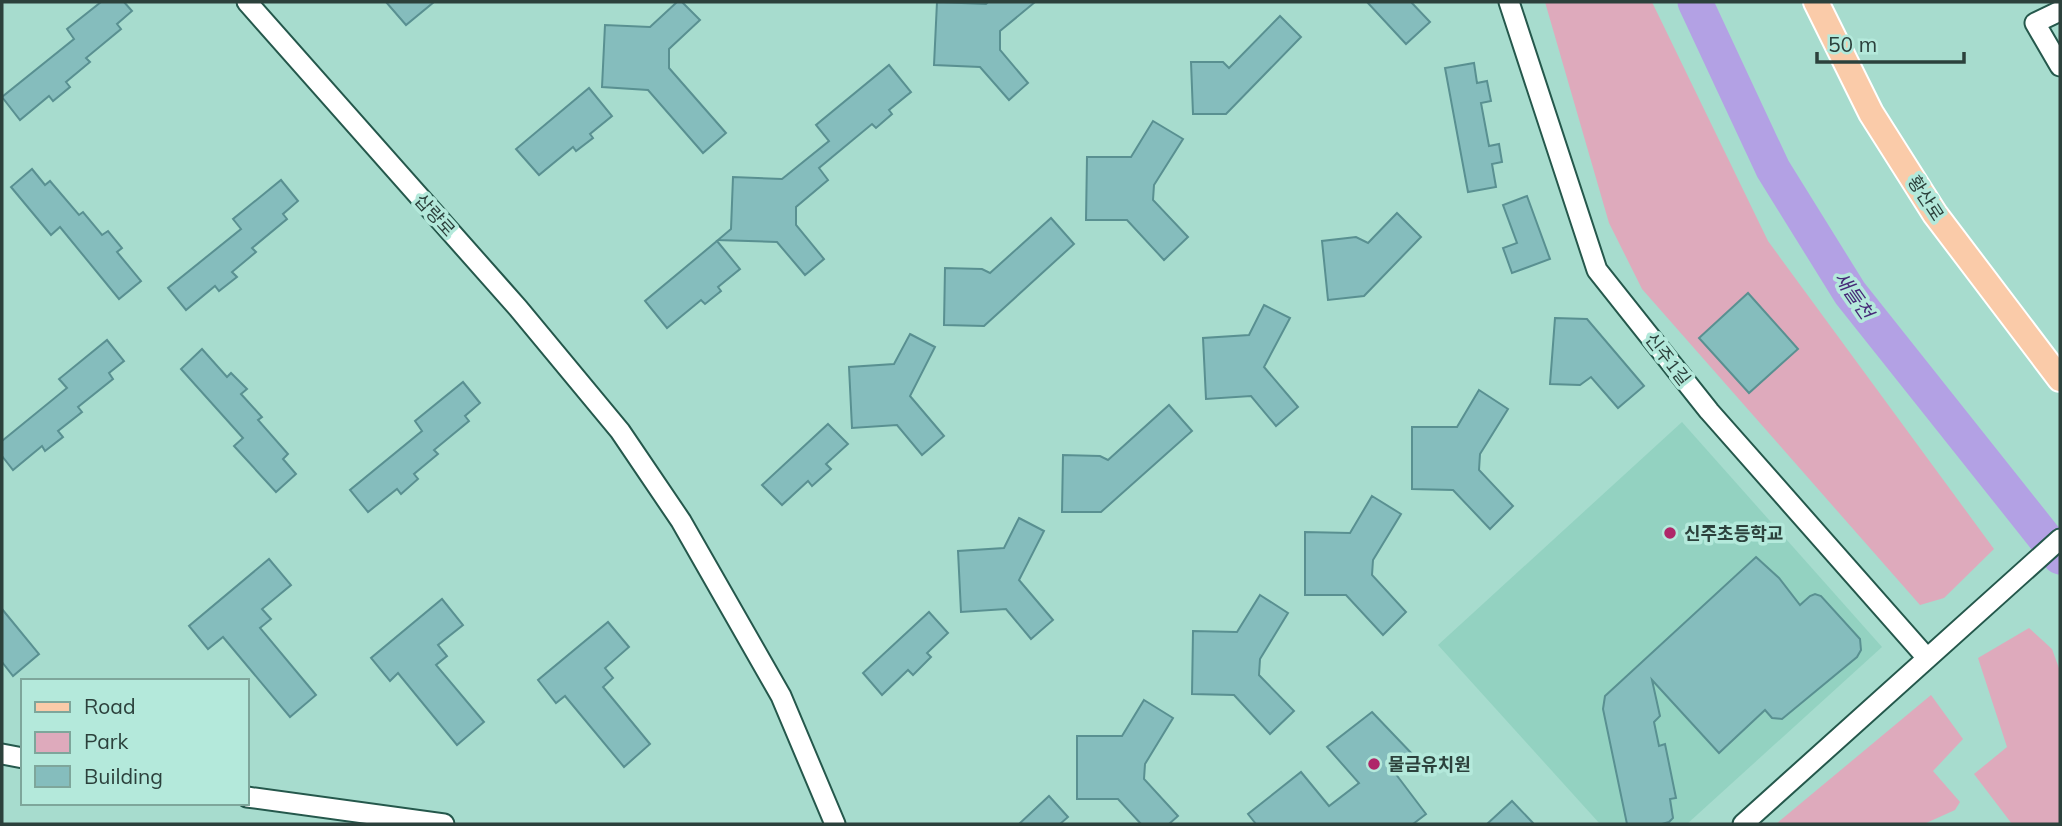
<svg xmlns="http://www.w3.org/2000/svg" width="2062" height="826" font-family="Mulish,'Noto Sans KR',sans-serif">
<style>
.built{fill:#93d2c1}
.green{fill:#deaabc}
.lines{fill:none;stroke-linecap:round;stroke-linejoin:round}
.river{stroke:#b3a1e4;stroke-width:35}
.building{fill:#85bdbd;stroke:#599091;stroke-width:2}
.minor-casing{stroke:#25584c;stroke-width:23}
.major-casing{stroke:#fff;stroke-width:28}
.minor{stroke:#fff;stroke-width:19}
.major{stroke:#facba9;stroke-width:24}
.poi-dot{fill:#af2769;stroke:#b4e9db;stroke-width:2.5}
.labels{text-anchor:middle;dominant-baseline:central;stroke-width:7;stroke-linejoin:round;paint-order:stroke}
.street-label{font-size:18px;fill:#2c413c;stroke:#b4e9db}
.poi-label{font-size:18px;font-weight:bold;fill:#2c413c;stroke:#b4e9db;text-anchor:start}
.water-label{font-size:19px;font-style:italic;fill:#462977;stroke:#b4e9db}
</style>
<rect width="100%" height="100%" fill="#a7dcce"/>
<path class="built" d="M1682,422L1882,647L1687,824H1600L1438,645Z"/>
<g class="green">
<path d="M1545,2H1652L1768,241L1994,549L1944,598L1920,605L1642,289L1609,223Z"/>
<path d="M2029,628L2052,649L2060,671V824H2012L1974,774L2007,747L1978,658Z"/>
<path d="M1931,695L1963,739L1933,771L1960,802L1955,810L1924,824H1776Z"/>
</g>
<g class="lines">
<path class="river" d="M1695,2L1773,169L1850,293L2060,557"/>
</g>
<g class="building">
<path d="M101,2H124L132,11L117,24L121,29L86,58L90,62L66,82L70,87L53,101L49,96L20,120L2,97L74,39L67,29Z"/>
<path d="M386,2H434L406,25Z"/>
<path d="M677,2H682L700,20L669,49V68L726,133L703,153L648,90L602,87L605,25L650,27Z"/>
<path d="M937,2L986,4L988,2H1035L1000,31V50L1028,83L1009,100L980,67L934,65Z"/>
<path d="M1367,2H1411L1430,22L1406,44Z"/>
<path d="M1280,16L1301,37L1226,114H1193L1191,62H1223L1229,68Z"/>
<path d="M1474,63L1477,83L1487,81L1491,101L1481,103L1489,146L1499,144L1502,162L1492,164L1496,187L1468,192L1445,68Z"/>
<path d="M889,65L911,92L889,110L892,114L876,128L872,124L819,168L828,180L796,207V225L824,259L805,275L777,242L718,240L731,229L733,177L782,179L829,141L816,125Z"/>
<path d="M589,88L612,116L590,134L593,138L576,151L573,147L539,175L516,149Z"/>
<path d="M1153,121L1183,139L1154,185L1153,200L1188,237L1164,260L1127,220H1086L1087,157H1131Z"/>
<path d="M32,169L45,185L50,181L79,215L83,212L102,235L108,231L122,248L117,252L141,281L119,299L60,227L51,235L11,187Z"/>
<path d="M281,180L298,201L283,214L287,219L252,248L256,252L232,272L237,277L219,291L215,286L186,310L168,288L241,229L233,219Z"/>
<path d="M1527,196L1550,259L1512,273L1503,248L1517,243L1503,205Z"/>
<path d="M1397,213L1421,237L1364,296L1328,300L1322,241L1356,237L1368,243Z"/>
<path d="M1051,218L1074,244L984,326L944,325L945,268L982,269L990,273Z"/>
<path d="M717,241L740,269L718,287L721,291L705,304L701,300L667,328L645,301Z"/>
<path d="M1748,293L1798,349L1749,393L1699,338Z"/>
<path d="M1264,305L1290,318L1264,367L1298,407L1276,426L1251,396L1206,399L1203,338L1249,335Z"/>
<path d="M1555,318L1587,319L1644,386L1618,408L1591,377L1580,385L1550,384Z"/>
<path d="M910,334L935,347L910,396L944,436L922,455L897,425L852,428L849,367L894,364Z"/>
<path d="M107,340L124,361L109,373L113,379L78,407L82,412L58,431L63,437L45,451L42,446L13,470L2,456V441L67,388L59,379Z"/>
<path d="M202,349L227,377L231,373L247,389L241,394L262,417L258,420L288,454L283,459L296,474L276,492L234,446L243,438L181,369Z"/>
<path d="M463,382L480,403L465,416L469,421L434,450L438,454L414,474L418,479L401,494L397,489L368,512L350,490L422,431L415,421Z"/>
<path d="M1479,390L1508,409L1480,454L1479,470L1513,506L1490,529L1453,490L1412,489V427H1457Z"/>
<path d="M1169,405L1192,431L1101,512H1062L1063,455L1100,456L1108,460Z"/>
<path d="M828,424L848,444L826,464L831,469L812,486L808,481L782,505L762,485Z"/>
<path d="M1372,496L1401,514L1373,560L1372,575L1406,612L1383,635L1346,595H1305V532L1350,533Z"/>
<path d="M1019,518L1044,531L1019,580L1053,620L1031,639L1006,609L961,612L958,551L1004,548Z"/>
<path d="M1756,557L1779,578L1800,605L1810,596L1815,594L1821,596L1860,639L1861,650L1857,657L1782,719L1772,718L1765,710L1719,753L1652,680L1660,716L1654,722L1659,746L1665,744L1676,798L1670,799L1673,818L1669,822L1662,824H1627L1603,709L1605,696Z"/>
<path d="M269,559L291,585L262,609L271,619L260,628L316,695L290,717L223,637L208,649L189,626Z"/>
<path d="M1260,595L1288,613L1260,659L1259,675L1294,711L1270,734L1234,695L1192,694L1193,631L1237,632Z"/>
<path d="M442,599L463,625L438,645L447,656L436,665L484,722L457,745L398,673L390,681L371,658Z"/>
<path d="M2,609L39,654L13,676L2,662Z"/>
<path d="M929,612L948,633L927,653L931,657L913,675L908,670L882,695L863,673Z"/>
<path d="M608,622L629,647L605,668L613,678L603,687L650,744L624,767L565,696L556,703L538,680Z"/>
<path d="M1144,700L1173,718L1145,764L1144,779L1178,816L1169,824H1141L1118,799H1077V736H1122Z"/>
<path d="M1372,712L1415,757L1395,773L1426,814L1413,824H1256L1248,814L1301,772L1329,806L1359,783L1327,747Z"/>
<path d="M1049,796L1068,817L1060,824H1019Z"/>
<path d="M1512,801L1534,824H1487Z"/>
</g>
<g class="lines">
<defs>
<g id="minor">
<path d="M247,2L518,308L620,431L681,521L781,696L835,824"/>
<path d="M1509,2L1597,270L1709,411L1927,658"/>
<path d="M2060,11L2035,23L2060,66"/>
<path d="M2,754L23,758"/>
<path d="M247,797L444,824"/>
<path d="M1743,824L2060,539"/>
</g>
<path id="major" d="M1816,2L1871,113L1935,214L2060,379"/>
</defs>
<use href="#minor" class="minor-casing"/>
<use href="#major" class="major-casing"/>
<use href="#minor" class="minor"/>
<use href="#major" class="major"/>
</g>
<g class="poi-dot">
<circle cx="1670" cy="533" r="7"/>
<circle cx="1374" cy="764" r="7"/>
</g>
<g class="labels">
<g class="street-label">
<text transform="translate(1926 198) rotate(57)">황산로</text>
<text transform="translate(435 215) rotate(48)">삽량로</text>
<text transform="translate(1668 359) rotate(52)">신주1길</text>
</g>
<g class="poi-label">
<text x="1684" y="533">신주초등학교</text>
<text x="1388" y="764">물금유치원</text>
</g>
<g class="water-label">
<text transform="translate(1854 295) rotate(55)">새들천</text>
</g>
</g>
<rect width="2062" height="826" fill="none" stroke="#2c413c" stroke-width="7"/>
<rect x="21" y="679" width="228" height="126" fill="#b4e9db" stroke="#7ea69b" stroke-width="2"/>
<rect x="35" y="702" width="35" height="10" fill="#facba9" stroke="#7ea69b" stroke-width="2"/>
<text x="84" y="714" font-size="21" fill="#2c413c">Road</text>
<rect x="35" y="732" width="35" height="21" fill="#deaabc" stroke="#7ea69b" stroke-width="2"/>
<text x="84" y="749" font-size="21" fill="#2c413c">Park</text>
<rect x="35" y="766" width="35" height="21" fill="#85bdbd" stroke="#7ea69b" stroke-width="2"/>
<text x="84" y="784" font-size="21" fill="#2c413c">Building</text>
<path d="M1817 52v10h147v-10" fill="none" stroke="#2c413c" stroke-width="3.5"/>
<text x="1828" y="52" font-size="21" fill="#2c413c" stroke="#b4e9db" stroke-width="5" paint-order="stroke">50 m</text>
</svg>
